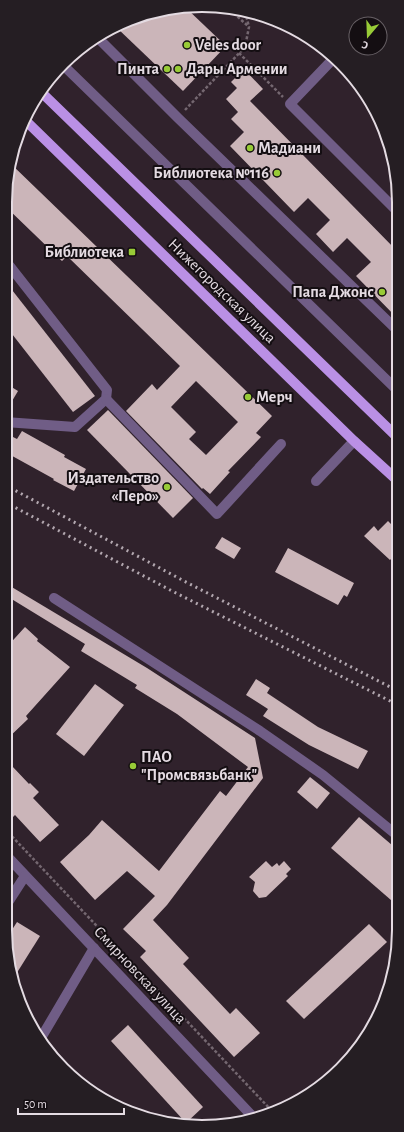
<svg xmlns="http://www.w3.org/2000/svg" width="404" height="1132" font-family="'Alegreya Sans',sans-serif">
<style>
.building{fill:#cbb5b9;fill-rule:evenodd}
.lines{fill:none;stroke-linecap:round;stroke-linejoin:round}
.path{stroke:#746770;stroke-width:2.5;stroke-dasharray:3 2;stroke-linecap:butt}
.minor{stroke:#705d86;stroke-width:10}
.major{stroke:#ba90e5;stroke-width:10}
.rail{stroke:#b2a7af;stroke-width:3;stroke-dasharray:2 4;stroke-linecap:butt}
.poi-dot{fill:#98cb37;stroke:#140e12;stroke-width:1.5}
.labels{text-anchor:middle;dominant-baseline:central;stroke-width:4;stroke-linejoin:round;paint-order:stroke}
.poi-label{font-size:16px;font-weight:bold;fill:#e4dbe2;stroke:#140e12;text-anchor:start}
.street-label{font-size:16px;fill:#e4dbe2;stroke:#140e12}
.rim{fill:none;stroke:#e4dbe2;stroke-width:2}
</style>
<rect width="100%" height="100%" fill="#30222c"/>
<g class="building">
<path d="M177,7H185L226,46L183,91L116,27Z"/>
<path d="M244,69L263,89L250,101L397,251L398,319L356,276L371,262L347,238L333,252L316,234L330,220L308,198L294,212L230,146L244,132L231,119L238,112L226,99L237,88L231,82Z"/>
<path d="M10,163L272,416L256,433L261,437L228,471L230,472L210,494L203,488L202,489L126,411L152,384L157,390L180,366L67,256L62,261L5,206ZM196,381L238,422L206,455L189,439L196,432L171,407Z"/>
<path d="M5,281L95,396L73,412L5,325Z"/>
<path d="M5,383L18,391L5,413Z"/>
<path d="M108,410L193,498L173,518L87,430Z"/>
<path d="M22,431L65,455L64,457L86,469L74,491L53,480L54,479L5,452V436L11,439L13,437L17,439Z"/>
<path d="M388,521L398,531V552L390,560L364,536L374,526L378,531Z"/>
<path d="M222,537L241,548L234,559L215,548Z"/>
<path d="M288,548L354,583L347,597L344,595L338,605L275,572Z"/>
<path d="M5,583L147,668L255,738L263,778L167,905L153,920L189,958L183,964L230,1014L236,1008L260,1033L234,1057L140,957L146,951L123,929L155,896L127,871L95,900L60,862L89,835L102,820L159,871L220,791L226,796L248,767L177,714L135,688L137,685L81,651L85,644L5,595Z"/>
<path d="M25,627L38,639L37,641L70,667L26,716L28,719L5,741V649Z"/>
<path d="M256,679L270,688L267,693L318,727L368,751L358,769L309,745L263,716L268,709L246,695Z"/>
<path d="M95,684L124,705L84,756L56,734Z"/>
<path d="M12,766L29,784L30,783L39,792L33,798L59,825L40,842L15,815L13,817L5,809V772Z"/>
<path d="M310,777L330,793L317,809L297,792Z"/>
<path d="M359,817L399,851V907L331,848Z"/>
<path d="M266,861L272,867L277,863L279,866L284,861L291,869L286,874L288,876L266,897L259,898L253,891L255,882L249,877Z"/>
<path d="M17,922L40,936L13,979L6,939Z"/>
<path d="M369,924L387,942L304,1019L286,1001Z"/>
<path d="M128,1025L203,1107L186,1123L111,1041Z"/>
</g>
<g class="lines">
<g class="path">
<path d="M230,10L248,26"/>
<path d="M239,53L283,97"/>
<path d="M185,110L245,47L249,27L245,11"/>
<path d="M5,829L271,1110"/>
</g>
<g class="minor">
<path d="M97,37L178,118L398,331"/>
<path d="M334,58L290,104L397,211"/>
<path d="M64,66L398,391"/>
<path d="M5,260L107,390L106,399L75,427L5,422"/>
<path d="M106,399L217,514L281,444"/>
<path d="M316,481L354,441"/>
<path d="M54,598L260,731L323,775L399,837"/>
<path d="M5,854L254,1118"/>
<path d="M5,907L25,876"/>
<path d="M41,1038L94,948"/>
</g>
<g class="major">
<path d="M41,92L398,438"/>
<path d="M26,121L354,441L398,481"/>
</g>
<g class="rail">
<path d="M5,485L184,581L398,691"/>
<path d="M5,502L172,591L398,705"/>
</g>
</g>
<g class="poi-dot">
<circle cx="187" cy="45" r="4"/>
<circle cx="167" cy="69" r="4"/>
<circle cx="178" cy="69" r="4"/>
<circle cx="250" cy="148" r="4"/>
<circle cx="277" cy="173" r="4"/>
<rect x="128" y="248" width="8" height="8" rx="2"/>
<circle cx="382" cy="292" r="4"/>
<circle cx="248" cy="397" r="4"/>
<circle cx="167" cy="487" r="4"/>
<circle cx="133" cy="766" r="4"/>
</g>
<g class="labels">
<g class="poi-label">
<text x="195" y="45">Veles door</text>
<text x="159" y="69" text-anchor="end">Пинта</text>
<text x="186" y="69">Дары Армении</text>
<text x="258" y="148">Мадиани</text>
<text x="269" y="173" text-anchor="end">Библиотека №116</text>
<text x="124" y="252" text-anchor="end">Библиотека</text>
<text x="374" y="292" text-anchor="end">Папа Джонс</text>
<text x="256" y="397">Мерч</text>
<text x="159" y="478" text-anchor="end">Издательство<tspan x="159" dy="18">«Перо»</tspan></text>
<text x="141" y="757">ПАО<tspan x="141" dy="18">"Промсвязьбанк"</tspan></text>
</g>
<g class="street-label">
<text transform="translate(222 291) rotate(44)">Нижегородская улица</text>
<text transform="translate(140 975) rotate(47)">Смирновская улица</text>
</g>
</g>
<path d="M0 0H404V1132H0ZM202 12H202A190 190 0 0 1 392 202V930A190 190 0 0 1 202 1120H202A190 190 0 0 1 12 930V202A190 190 0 0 1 202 12Z" fill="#251e23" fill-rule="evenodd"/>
<path class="rim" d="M202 12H202A190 190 0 0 1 392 202V930A190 190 0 0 1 202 1120H202A190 190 0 0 1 12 930V202A190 190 0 0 1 202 12Z"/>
<g transform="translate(368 36) rotate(199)"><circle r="19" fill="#140e12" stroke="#676065"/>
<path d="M0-3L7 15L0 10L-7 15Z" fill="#98cb37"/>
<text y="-6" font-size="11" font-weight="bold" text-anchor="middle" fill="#e4dbe2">С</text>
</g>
<path d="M18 1108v6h106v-6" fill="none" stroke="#e4dbe2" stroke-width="2"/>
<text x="24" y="1108" font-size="12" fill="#e4dbe2" stroke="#140e12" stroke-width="3" paint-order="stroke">50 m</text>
</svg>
